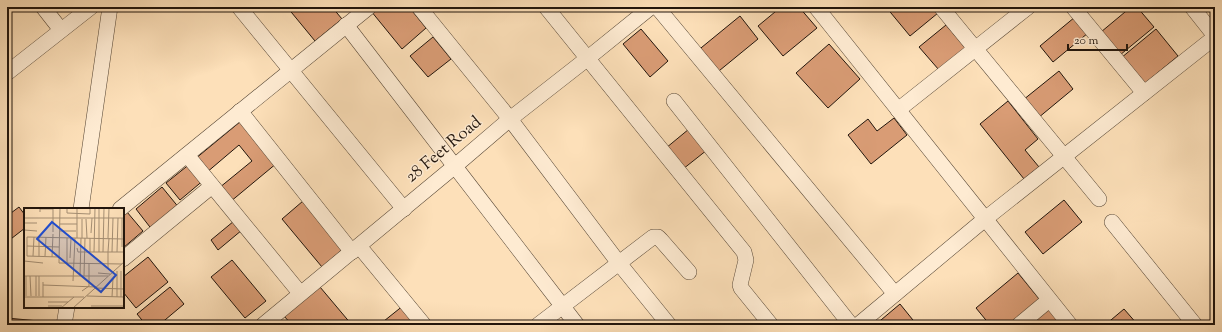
<svg xmlns="http://www.w3.org/2000/svg" width="1222" height="332" font-family="'Sorts Mill Goudy',serif">
<style>
.building{fill:#d99c75;stroke:#21150c}
.lines{fill:none;stroke-linecap:round;stroke-linejoin:round}
.street-casing{stroke:#584837;stroke-width:16}
.street{stroke:#feebd2;stroke-width:15}
.labels{text-anchor:middle;dominant-baseline:central;stroke-width:3;stroke-linejoin:round;paint-order:stroke}
.street-label{font-size:17px;fill:#21150c;stroke:#feebd2}
.inset-road{fill:none;stroke:#a58f74;stroke-width:1}
.view{fill:#1d4ed8;fill-opacity:0.15;stroke:#1d4ed8;stroke-width:2}
.inset-edge{fill:none;stroke:#21150c;stroke-width:2}
</style>
<rect width="100%" height="100%" fill="#fde0b9"/>
<filter id="stains"><feTurbulence type="fractalNoise" baseFrequency=".005" numOctaves="4"/><feColorMatrix values="0 0 0 0 .2 0 0 0 0 .09 0 0 0 0 .02 0 0 0 .5 -.17"/></filter>
<radialGradient id="worn" r=".72"><stop offset=".6" stop-color="#630" stop-opacity="0"/><stop offset="1" stop-color="#630" stop-opacity=".3"/></radialGradient>
<g class="building">
<path d="M287,7H332L342,19L315,41Z"/>
<path d="M376,7H409L426,28L402,49L371,11Z"/>
<path d="M781,7H799L817,28L783,56L758,26Z"/>
<path d="M886,7H933L938,13L910,36Z"/>
<path d="M1131,7H1137L1154,27L1120,55L1101,32Z"/>
<path d="M740,16L758,39L714,75L696,52Z"/>
<path d="M1075,17L1088,33L1053,62L1040,46Z"/>
<path d="M946,25L966,48L939,70L919,47Z"/>
<path d="M641,29L668,61L650,77L623,44Z"/>
<path d="M1156,29L1178,56L1143,85L1121,58Z"/>
<path d="M433,37L451,59L428,77L410,56Z"/>
<path d="M829,44L860,79L828,108L796,73Z"/>
<path d="M1059,71L1073,89L1038,118L1023,100Z"/>
<path d="M1008,101L1038,139L1025,150L1039,167L1024,179L980,124Z"/>
<path d="M894,118L907,135L871,164L848,135L868,119L877,131Z"/>
<path d="M241,121L277,163L230,202L219,188L252,161L239,145L206,173L195,159Z"/>
<path d="M689,129L707,150L683,169L666,148Z"/>
<path d="M191,163L205,179L180,200L166,183Z"/>
<path d="M162,187L180,209L153,231L136,209Z"/>
<path d="M1064,200L1082,222L1043,254L1025,232Z"/>
<path d="M303,201L343,249L322,267L282,219Z"/>
<path d="M19,207L25,215V228L7,242V216Z"/>
<path d="M127,212L143,231L123,248V215Z"/>
<path d="M234,221L242,230L218,250L211,240Z"/>
<path d="M148,257L168,282L136,308L123,292V277Z"/>
<path d="M232,260L266,301L245,318L211,277Z"/>
<path d="M1018,273L1040,300L1010,325H990L976,308Z"/>
<path d="M170,287L184,304L159,325H146L137,314Z"/>
<path d="M320,287L352,325H292L284,316Z"/>
<path d="M900,304L917,325H875Z"/>
<path d="M404,305L421,325H379Z"/>
<path d="M1048,308L1062,325H1027Z"/>
<path d="M1124,309L1138,325H1105Z"/>
<path d="M7,318L49,322V325H7Z"/>
</g>
<g class="lines">
<defs>
<g id="street">
<path d="M43,7L61,30"/>
<path d="M239,7L404,209"/>
<path d="M419,7L510,119L618,262L669,325"/>
<path d="M546,7L744,252L746,260L740,285L741,288L771,325"/>
<path d="M657,7L895,294"/>
<path d="M816,7L1070,325"/>
<path d="M941,7L1099,199"/>
<path d="M1073,7L1144,93"/>
<path d="M1192,7L1215,36"/>
<path d="M346,25L577,325"/>
<path d="M7,73L91,7"/>
<path d="M674,101L851,325"/>
<path d="M898,110L1028,7"/>
<path d="M240,111L352,252"/>
<path d="M187,155L300,293"/>
<path d="M81,209L110,7"/>
<path d="M120,209L369,7"/>
<path d="M1112,222L1195,325"/>
<path d="M359,246L424,325"/>
<path d="M123,259L212,186"/>
<path d="M64,325L67,307"/>
<path d="M263,325L455,166L510,119L588,58L651,7"/>
<path d="M538,325L653,237H658L661,240L689,272"/>
<path d="M858,325L985,219L1215,37"/>
<path d="M1019,325L1049,300"/>
</g>
</defs>
<use href="#street" class="street-casing"/>
<use href="#street" class="street"/>
</g>
<g class="labels">
<g class="street-label">
<text transform="translate(444 150) rotate(-40)">28 Feet Road</text>
</g>
</g>
<g transform="translate(24 208)">
<rect width="100" height="100" fill="#fde0b9"/>
<path class="inset-road" d="M36,0L35,55L98,56M43,0V5L66,6V0M16,4V1H29M0,10H100M58,11V30M62,11L63,30M0,15H13M36,16H53M0,22L13,23M36,23H52M29,24V0M67,25L68,10M53,30V0M84,30L85,0M3,38L35,39M98,39V10M53,40L54,44H100M66,44V30M70,44L71,0M75,44V0M79,44L80,0M84,44L85,30M88,44L89,10M93,44L94,10M9,48L10,29M15,48V29M21,48L22,29M28,49L29,26M35,49L3,48V29L100,31M46,50L47,30M0,53L19,55M43,56V30M84,60V44M74,65L86,66M0,68H84M6,68L7,88M56,68L57,30M60,68L61,30M49,73L51,30M19,77L72,79M71,80L100,81M58,83L65,78V56M2,88V68M12,88V68M15,88V68M63,88L100,89M0,89H60M19,89V74M88,89L89,70M93,89V63M97,89V63M24,94H44M24,98H38M67,98H100M37,100L50,89M49,100L100,54"/>
<path class="view" d="M28,14L92,67L77,84L13,31Z"/>
<rect width="100" height="100" class="inset-edge"/>
</g>
<rect width="1222" height="332" fill="none" stroke="#fde0b9" stroke-width="24"/>
<rect x="8" y="8" width="1206" height="316" fill="none" stroke="#21150c" stroke-width="2"/>
<rect x="12" y="12" width="1198" height="308" fill="none" stroke="#21150c"/>
<path d="M1068 44v6h59v-6" fill="none" stroke="#21150c" stroke-width="2"/>
<text x="1074" y="44" font-size="12" fill="#21150c" stroke="#feebd2" stroke-width="3" paint-order="stroke">20 m</text>
<rect width="100%" height="100%" filter="url(#stains)"/>
<rect width="100%" height="100%" fill="url(#worn)"/>
</svg>
